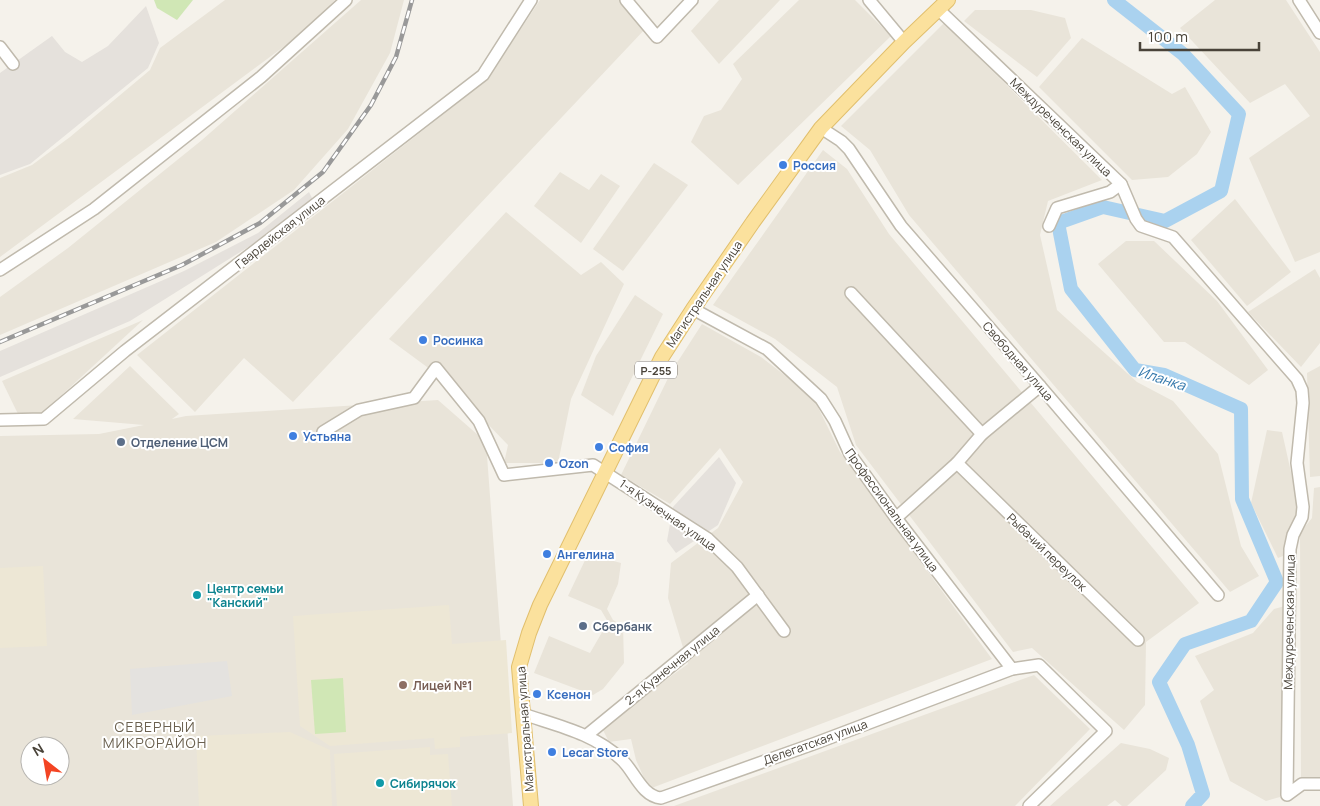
<svg xmlns="http://www.w3.org/2000/svg" width="1320" height="806" font-family="Manrope,sans-serif">
<style>
.residential{fill:#e9e4d9;fill-rule:evenodd}
.industrial{fill:#e5e1dc}
.education{fill:#ede7d5}
.green{fill:#d0e7b5}
.parking{fill:#e4e2df}
.lines{fill:none;stroke-linecap:round;stroke-linejoin:round}
.river{stroke:#aad2ef;stroke-width:14}
.minor-casing{stroke:#c0baad;stroke-width:14}
.major-casing{stroke:#e1bf6d;stroke-width:16}
.minor{stroke:#fff;stroke-width:11}
.major{stroke:#fbe19d;stroke-width:14}
.rail-casing{stroke:#999;stroke-width:4.5}
.rail{stroke:#fff;stroke-width:2.5;stroke-dasharray:8;stroke-linecap:butt}
.shop-dot{fill:#3f7fe0;stroke:#fff;stroke-width:2}
.service-dot{fill:#5c6f8a;stroke:#fff;stroke-width:2}
.culture-dot{fill:#0f9aa8;stroke:#fff;stroke-width:2}
.education-dot{fill:#8d6e63;stroke:#fff;stroke-width:2}
.labels{text-anchor:middle;dominant-baseline:central;stroke-width:4;stroke-linejoin:round;paint-order:stroke}
.shield{fill:#fff;stroke:#807b74;stroke-width:1}
.shield-label{font-size:11px;font-weight:bold;fill:#494339}
.street-label{font-size:12px;fill:#494339;stroke:#fff}
.shop-label{font-size:12px;font-weight:bold;fill:#366cbe;stroke:#fff;text-anchor:start}
.service-label{font-size:12px;font-weight:bold;fill:#4e5e75;stroke:#fff;text-anchor:start}
.culture-label{font-size:12px;font-weight:bold;fill:#0d838f;stroke:#fff;text-anchor:start}
.education-label{font-size:12px;font-weight:bold;fill:#785e54;stroke:#fff;text-anchor:start}
.water-label{font-size:14px;font-style:italic;fill:#3277ab;stroke:#fff}
.neighbourhood-label{font-size:14px;letter-spacing:1px;fill:#6b6150;stroke:#fff}
</style>
<rect width="100%" height="100%" fill="#f5f2eb"/>
<g class="residential">
<path d="M225,0H335L313,25L0,257V178L32,165L70,137L150,70L160,48Z"/>
<path d="M361,0H404L390,53L348,129L294,190L216,242L0,335V297L68,248L202,140Z"/>
<path d="M540,0H620L646,28L293,402L244,358L195,412L137,355L487,80Z"/>
<path d="M719,0H780L719,64L691,31Z"/>
<path d="M799,0H855L891,36L738,185L691,142L704,116L721,110L742,79L733,64Z"/>
<path d="M1215,0H1286L1320,52V252L1295,262L1249,158L1310,116L1285,84L1250,103L1180,28Z"/>
<path d="M975,10H1031L1065,18L1071,38L1037,77L964,21Z"/>
<path d="M944,23L1102,180L1048,201L1040,235L1057,310L1137,382L1173,401L1218,454L1241,546L1259,576L1230,592L909,215L870,150L841,126Z"/>
<path d="M1082,38L1172,94L1185,87L1211,132L1197,154L1168,177L1132,180L1039,87Z"/>
<path d="M823,150L847,169L889,234L1199,603L1146,642L1145,705L1124,730L1032,648L1013,652L856,445L837,387L775,339L713,305Z"/>
<path d="M654,163L688,185L623,271L593,249Z"/>
<path d="M560,172L589,190L601,174L620,186L581,243L534,206Z"/>
<path d="M1235,199L1291,272L1247,306L1191,240Z"/>
<path d="M506,212L581,275L601,262L624,284L571,399L558,463H504L508,445L446,381L389,339Z"/>
<path d="M1126,241H1154L1217,301L1268,370L1249,385L1185,342H1164L1098,264Z"/>
<path d="M1315,269L1320,278V343L1301,367L1248,312Z"/>
<path d="M635,295L663,314L613,416L581,395L596,356Z"/>
<path d="M143,320L40,415L18,414L2,381Z"/>
<path d="M702,324L761,357L813,397L840,452L992,659L649,789L636,760L631,739L609,742L601,726L688,664L668,598L671,563L718,528L743,482L720,448L670,504L621,475L671,372Z"/>
<path d="M130,366L179,414L172,419L186,416L438,400L486,442L513,806H0V436L99,434L144,425L73,419ZM30,746H60V776H30Z"/>
<path d="M1320,366V476L1310,477L1307,373Z"/>
<path d="M1267,430L1282,432L1299,508L1283,556L1278,558L1251,503Z"/>
<path d="M1320,487V780L1301,779L1300,533L1312,518L1314,488Z"/>
<path d="M588,554L621,563L618,584L607,609L613,620L623,626L624,663L603,689L593,695L534,673L549,636L590,653L608,622L601,610L568,596Z"/>
<path d="M1285,606L1280,797L1266,801L1230,781L1200,701L1214,690L1195,656L1253,633L1274,609Z"/>
<path d="M1034,675L1090,729L1015,806H674Z"/>
<path d="M1121,743L1150,749L1169,758L1166,770L1127,806H1122L1115,800L1107,806H1050Z"/>
</g>
<g class="industrial">
<path d="M146,6L159,43L148,68L30,164L0,175V73L52,36L65,52L82,62L108,46Z"/>
<path d="M309,192L313,200L261,239L130,321L0,377V351L184,271L258,233Z"/>
<path d="M719,457L736,483L718,525L676,553L667,541L673,507Z"/>
</g>
<g class="education">
<path d="M43,566L47,646L0,648V568Z"/>
<path d="M449,605L452,644L506,640L512,733L460,737V747L435,749L434,738L330,746L300,726L293,616Z"/>
<path d="M290,732L330,750L332,806H199L196,736Z"/>
<path d="M430,747V755L448,754L452,806H337L334,754Z"/>
</g>
<g class="green">
<path d="M154,0H193L177,20L157,8Z"/>
<path d="M343,678L346,732L315,734L311,680Z"/>
</g>
<path class="parking" d="M227,661L232,696L132,715L130,669Z"/>
<g class="lines">
<path class="river" d="M1114,0L1183,54L1239,114L1221,191L1165,221L1103,207L1058,223L1071,289L1135,370L1164,375L1241,409L1242,499L1277,582L1251,621L1185,644L1159,682L1188,745L1203,794L1192,806"/>
<defs>
<g id="minor">
<path d="M626,0L657,37L692,0"/>
<path d="M869,0L904,42"/>
<path d="M1299,0L1320,33"/>
<path d="M938,9L1121,184L1110,192L1057,208L1049,226"/>
<path d="M0,47L13,64"/>
<path d="M821,128L841,141L849,149L901,226L1040,386L1218,595"/>
<path d="M1121,184L1136,219L1141,226L1173,237L1297,379L1302,390L1303,403L1297,463L1303,507L1302,517L1293,535L1290,549L1287,795L1302,784H1320"/>
<path d="M0,270L94,209L261,77L346,0"/>
<path d="M851,293L982,434"/>
<path d="M693,309L767,349L821,399L835,421L850,454L896,518L1012,669"/>
<path d="M0,420L44,419L125,351L483,75L531,0"/>
<path d="M323,432L359,410L414,398L436,368L479,421L504,475L593,465L708,539L737,567L784,631"/>
<path d="M957,463L1138,640"/>
<path d="M896,518L957,463L982,434L1040,386"/>
<path d="M523,714C558,726 593,733 621,759C634,770 641,796 661,798L816,743L1012,669L1039,665L1106,731L1029,806"/>
<path d="M587,735L758,595"/>
</g>
<path id="major" d="M531,806L519,667L529,633L540,605L662,357L693,309L753,222L821,128L904,42L948,0"/>
</defs>
<use href="#minor" class="minor-casing"/>
<use href="#major" class="major-casing"/>
<use href="#minor" class="minor"/>
<use href="#major" class="major"/>
<defs>
<path id="rail" d="M0,342L182,265L260,223L323,172L371,105L396,57L412,0"/>
</defs>
<use href="#rail" class="rail-casing"/>
<use href="#rail" class="rail"/>
</g>
<g class="shop-dot">
<circle cx="783" cy="165" r="5"/>
<circle cx="423" cy="340" r="5"/>
<circle cx="293" cy="436" r="5"/>
<circle cx="599" cy="447" r="5"/>
<circle cx="549" cy="463" r="5"/>
<circle cx="547" cy="554" r="5"/>
<circle cx="537" cy="694" r="5"/>
<circle cx="552" cy="752" r="5"/>
</g>
<g class="service-dot">
<circle cx="121" cy="442" r="5"/>
<circle cx="583" cy="626" r="5"/>
</g>
<g class="culture-dot">
<circle cx="197" cy="595" r="5"/>
<circle cx="380" cy="783" r="5"/>
</g>
<circle class="education-dot" cx="403" cy="685" r="5"/>
<g class="labels">
<rect class="shield" x="635" y="361.5" width="42" height="17" rx="4"/>
<g class="shield-label">
<text x="656" y="370">Р-255</text>
</g>
<g class="street-label">
<text transform="translate(1061 127) rotate(44)">Междуреченская улица</text>
<text transform="translate(280 232) rotate(-38)">Гвардейская улица</text>
<text transform="translate(704 294) rotate(-56)">Магистральная улица</text>
<text transform="translate(1018 361) rotate(49)">Свободная улица</text>
<text transform="translate(892 510) rotate(54)">Профессиональная улица</text>
<text transform="translate(668 515) rotate(35)">1-я Кузнечная улица</text>
<text transform="translate(1047 552) rotate(44)">Рыбачий переулок</text>
<text transform="translate(1289 622) rotate(-89)">Междуреченская улица</text>
<text transform="translate(672 665) rotate(-39)">2-я Кузнечная улица</text>
<text transform="translate(525 729) rotate(-94)">Магистральная улица</text>
<text transform="translate(815 742) rotate(-20)">Делегатская улица</text>
</g>
<g class="shop-label">
<text x="793" y="165">Россия</text>
<text x="433" y="340">Росинка</text>
<text x="303" y="436">Устьяна</text>
<text x="609" y="447">София</text>
<text x="559" y="463">Ozon</text>
<text x="557" y="554">Ангелина</text>
<text x="547" y="694">Ксенон</text>
<text x="562" y="752">Lecar Store</text>
</g>
<g class="service-label">
<text x="131" y="442">Отделение ЦСМ</text>
<text x="593" y="626">Сбербанк</text>
</g>
<g class="culture-label">
<text x="207" y="588">Центр семьи<tspan x="207" dy="14">"Канский"</tspan></text>
<text x="390" y="783">Сибирячок</text>
</g>
<g class="education-label">
<text x="413" y="685">Лицей №1</text>
</g>
<g class="water-label">
<text transform="translate(1162 378) rotate(18)">Иланка</text>
</g>
<g class="neighbourhood-label">
<text x="155" y="726">СЕВЕРНЫЙ<tspan x="155" dy="16">МИКРОРАЙОН</tspan></text>
</g>
</g>
<g transform="translate(45 761) rotate(329)"><circle r="24" fill="#ffffff" stroke="#b6b4b0"/>
<path d="M0-4L9 19L0 12L-9 19Z" fill="#f34423"/>
<text y="-8" font-size="14" font-weight="bold" text-anchor="middle" fill="#494339">N</text>
</g>
<path d="M1140 42v8h119v-8" fill="none" stroke="#494339" stroke-width="2.5"/>
<text x="1148" y="42" font-size="15" fill="#494339" stroke="#ffffff" stroke-width="4" paint-order="stroke">100 m</text>
</svg>
